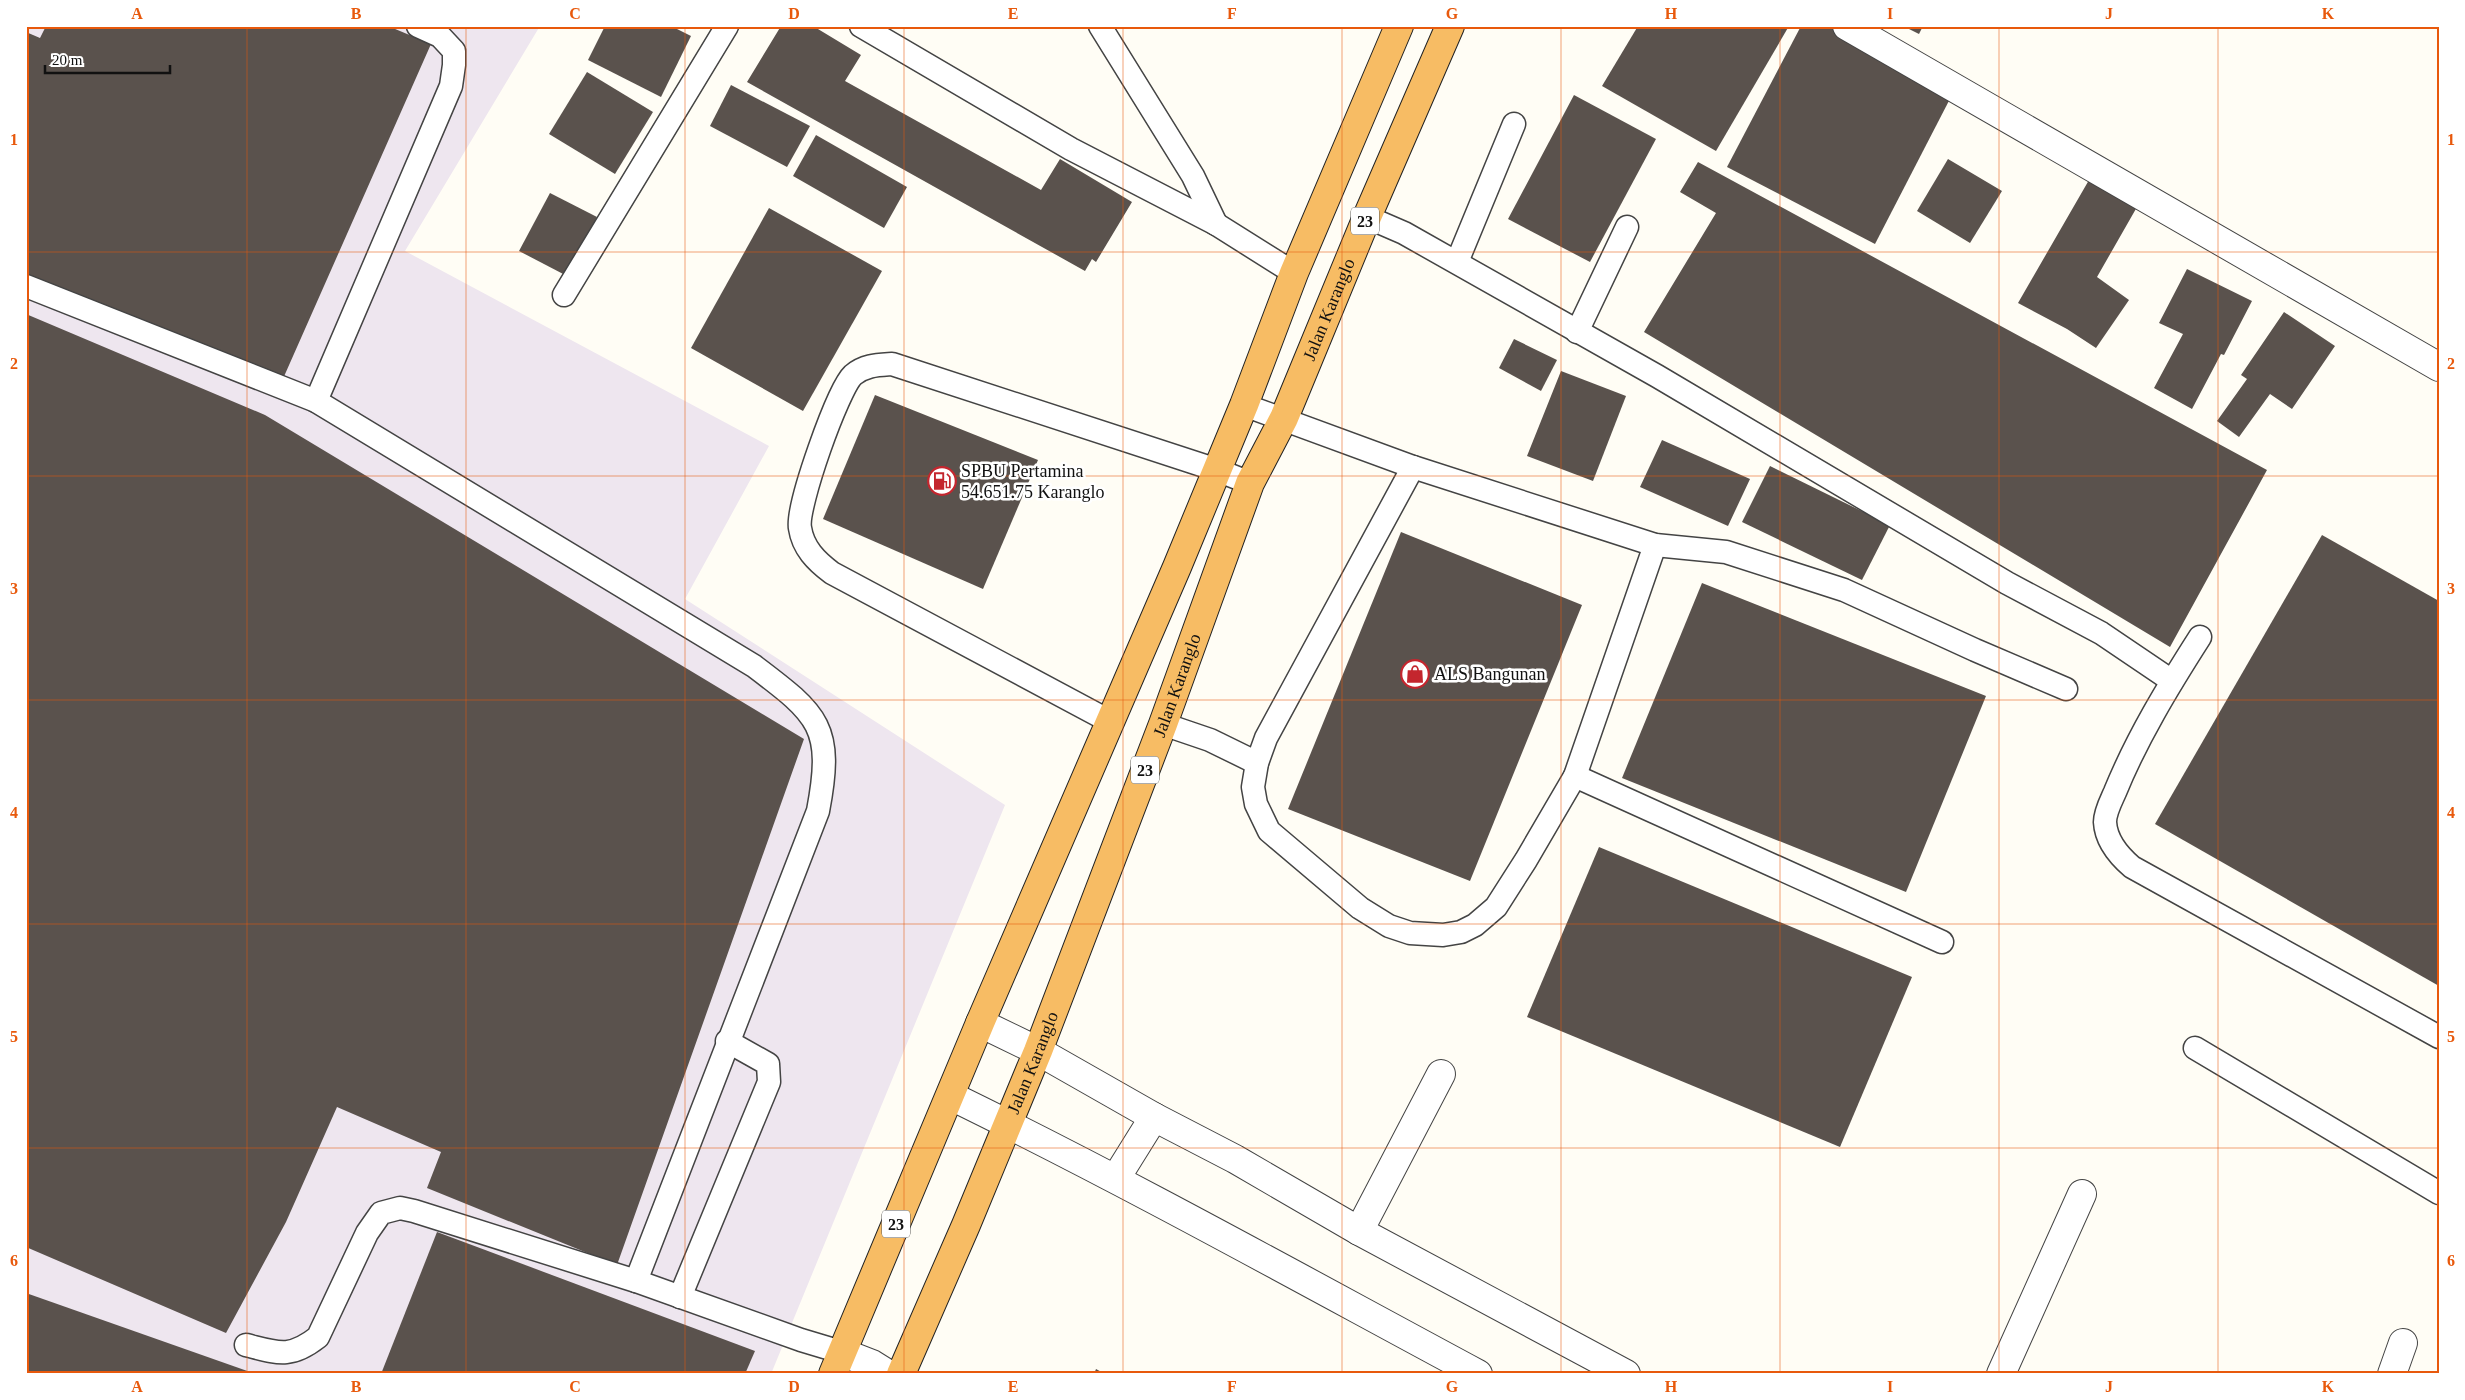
<svg xmlns="http://www.w3.org/2000/svg" width="2465" height="1400" font-family="'Times New Roman',serif">
<style>
.industrial{fill:#eee6ef}
.building{fill:#5a524d}
.lines{fill:none;stroke-linecap:round;stroke-linejoin:round}
.service-casing{stroke:#444;stroke-width:25}
.minor-casing{stroke:#444;stroke-width:30}
.trunk-casing{stroke:#222;stroke-width:30}
.service{stroke:#fff;stroke-width:22}
.minor{stroke:#fff;stroke-width:28}
.trunk{stroke:#f7bc64;stroke-width:28}
.grid{fill:none;stroke:#e8590c;stroke-width:1;stroke-opacity:0.55}
.labels{text-anchor:middle;dominant-baseline:central;stroke-width:5;stroke-linejoin:round;paint-order:stroke}
.shield{fill:#fff;stroke:#585858;stroke-width:1}
.shield-label{font-size:16px;font-weight:bold;fill:#111}
.street-label{font-size:18px;fill:#111;stroke:#fff}
.poi-label{font-size:18px;fill:#111;stroke:#fff;text-anchor:start}
.neatline{fill:none;stroke:#e8590c;stroke-width:2}
.grid-label{font-size:16px;text-anchor:middle;font-weight:bold;fill:#e8590c}
</style>
<rect width="100%" height="100%" fill="#fffdf5"/>
<path class="industrial" d="M26,26H540L405,251L769,446L685,599L1005,805L771,1374H26Z"/>
<g class="building">
<path d="M46,26H388L431,44L282,381L26,274V32L40,38Z"/>
<path d="M605,26H671L691,36L661,97L588,60Z"/>
<path d="M781,26H813L861,55L845,81L1041,190L1060,159L1132,202L1096,262L1092,259L1085,271L747,82Z"/>
<path d="M1638,26H1789L1716,151L1602,86Z"/>
<path d="M1801,26H1830L1953,93L1875,244L1727,167Z"/>
<path d="M1903,26H1923L1919,34Z"/>
<path d="M587,72L653,112L615,174L549,134Z"/>
<path d="M731,85L810,126L787,167L710,126Z"/>
<path d="M1574,95L1656,139L1590,262L1508,219Z"/>
<path d="M816,135L907,187L884,228L793,176Z"/>
<path d="M1948,159L2002,191L1970,243L1917,211Z"/>
<path d="M1698,162L2267,470L2170,647L1644,332L1716,213L1680,192Z"/>
<path d="M2089,180L2137,207L2097,277L2129,300L2096,348L2067,329L2018,303Z"/>
<path d="M550,193L597,217L567,276L519,251Z"/>
<path d="M769,208L882,271L803,411L691,348Z"/>
<path d="M2187,269L2252,301L2224,355L2221,354L2192,409L2154,388L2183,334L2159,323Z"/>
<path d="M2284,312L2335,346L2292,409L2270,394L2239,437L2217,421L2247,379L2241,375Z"/>
<path d="M26,314L265,415L804,739L617,1265L427,1188L441,1152L337,1107L286,1222L226,1333L26,1247Z"/>
<path d="M1514,339L1557,360L1541,391L1499,368Z"/>
<path d="M1561,371L1626,396L1593,481L1527,456Z"/>
<path d="M875,395L1038,460L983,589L823,519Z"/>
<path d="M1662,440L1750,479L1728,526L1640,487Z"/>
<path d="M1770,466L1890,525L1862,580L1742,522Z"/>
<path d="M1401,532L1582,605L1470,881L1288,809Z"/>
<path d="M2322,535L2439,601V986L2155,824Z"/>
<path d="M1702,583L1986,696L1906,892L1622,778Z"/>
<path d="M1599,847L1912,977L1840,1147L1527,1017Z"/>
<path d="M437,1232L755,1351L745,1374H381Z"/>
<path d="M26,1293L253,1373V1374H26Z"/>
<path d="M1096,1369L1105,1374H1094Z"/>
</g>
<g class="lines">
<defs>
<g id="service">
<path d="M861,26L1071,149L1216,224L1294,273"/>
<path d="M1100,26L1193,176L1216,224"/>
<path d="M1367,217L1404,233L1657,376L2007,583L2101,633L2172,681"/>
<path d="M1457,262L1514,124"/>
<path d="M26,286L316,401L754,666C819,715 834,727 818,811L636,1281"/>
<path d="M564,295L727,26"/>
<path d="M1577,332L1627,227"/>
<path d="M316,401L451,86L454,65V51L440,36L418,26"/>
<path d="M1244,405L1413,467L1655,545L1726,552L1844,590L1975,650L2066,689"/>
<path d="M1413,467L1266,738L1257,763L1253,787L1256,804L1269,831L1360,908L1389,926L1410,933L1443,935L1461,932L1475,925L1496,907L1526,860L1575,776L1655,545"/>
<path d="M2200,637C2168,687 2137,738 2115,792C2111,801 2105,812 2105,822C2106,841 2118,855 2132,867L2439,1037"/>
<path d="M1111,722L832,573C816,561 803,548 800,528C796,507 838,389 853,375C865,365 878,365 892,364L1217,470L1250,483"/>
<path d="M1163,724L1210,740L1257,763"/>
<path d="M1575,776L1942,942"/>
<path d="M2195,1048L2439,1193"/>
<path d="M680,1297L769,1082L768,1064L727,1041"/>
<path d="M246,1345C278,1353 290,1359 318,1337L367,1233L381,1213L400,1208L414,1211L636,1281L801,1340L841,1352"/>
</g>
<g id="minor">
<path d="M1847,26L2439,367"/>
<path d="M980,1023L1038,1051L1154,1117L1235,1159L1359,1231L1626,1374"/>
<path d="M951,1096C1129,1183 1303,1280 1478,1374"/>
<path d="M1116,1178L1154,1117"/>
<path d="M1359,1231L1441,1074"/>
<path d="M841,1352L872,1364L888,1374"/>
<path d="M2001,1374L2082,1194"/>
<path d="M2392,1374L2403,1343"/>
</g>
<g id="trunk">
<path d="M833,1374L980,1023L1177,567L1244,405L1294,273L1399,26"/>
<path id="s1" d="M901,1374L966,1225L1038,1051L1163,724L1250,483L1284,418L1367,217L1450,26"/>
</g>
</defs>
<use href="#service" class="service-casing"/>
<use href="#minor" class="minor-casing"/>
<use href="#trunk" class="trunk-casing"/>
<use href="#service" class="service"/>
<use href="#minor" class="minor"/>
<use href="#trunk" class="trunk"/>
</g>
<path class="grid" d="M247,26V1374M466,26V1374M685,26V1374M904,26V1374M1123,26V1374M1342,26V1374M1561,26V1374M1780,26V1374M1999,26V1374M2218,26V1374M26,252H2439M26,476H2439M26,700H2439M26,924H2439M26,1148H2439"/>
<defs>
<symbol id="fuel-ring" viewBox="-11 -11 22 22"><circle r="9.5" fill="#fff" stroke="#c4262e" stroke-width="1.5"/><path d="M-5.5-6h7V0h2V4h1.3V-2.5L3-4.5l.8-.8L6-3V5H2.5V1h-1V6h-7ZM-4.2-4.7v3.2H.2V-4.7Z" fill="#c4262e"/></symbol>
<symbol id="shop-ring" viewBox="-11 -11 22 22"><circle r="9.5" fill="#fff" stroke="#c4262e" stroke-width="1.5"/><path d="M-5-2.5h2.3a2.7 3.5 0 0 1 5.4 0H5L5.5 6h-11ZM-1.5-2.5h3a1.5 2.3 0 0 0-3 0Z" fill="#c4262e"/></symbol>
</defs>
<g fill-rule="evenodd">
<use href="#fuel-ring" x="926" y="465" width="32" height="32"/>
<use href="#shop-ring" x="1399" y="658" width="32" height="32"/>
</g>
<g class="labels">
<g class="shield">
<rect x="1351" y="207.5" width="28" height="27" rx="4"/>
<rect x="1131" y="756.5" width="28" height="27" rx="4"/>
<rect x="882" y="1210.5" width="28" height="27" rx="4"/>
</g>
<g class="shield-label">
<text x="1365" y="221">23</text>
<text x="1145" y="770">23</text>
<text x="896" y="1224">23</text>
</g>
<g class="street-label">
<text stroke="none"><textPath href="#s1" startOffset="1148">Jalan Karanglo</textPath></text>
<text stroke="none"><textPath href="#s1" startOffset="742">Jalan Karanglo</textPath></text>
<text stroke="none"><textPath href="#s1" startOffset="338">Jalan Karanglo</textPath></text>
</g>
<g class="poi-label">
<text x="961" y="471">SPBU Pertamina<tspan x="961" dy="21">54.651.75 Karanglo</tspan></text>
<text x="1434" y="674">ALS Bangunan</text>
</g>
</g>
<rect width="2465" height="1400" fill="none" stroke="#ffffff" stroke-width="55"/>
<path d="M45 65v8h125v-8" fill="none" stroke="#111111" stroke-width="2.5"/>
<text x="52" y="65" font-size="15" fill="#111111" stroke="#ffffff" stroke-width="4" paint-order="stroke">20 m</text>
<rect x="28" y="28" width="2410" height="1344" class="neatline"/>
<g class="grid-label">
<text x="137" y="19">A</text>
<text x="356" y="19">B</text>
<text x="575" y="19">C</text>
<text x="794" y="19">D</text>
<text x="1013" y="19">E</text>
<text x="1232" y="19">F</text>
<text x="1452" y="19">G</text>
<text x="1671" y="19">H</text>
<text x="1890" y="19">I</text>
<text x="2109" y="19">J</text>
<text x="2328" y="19">K</text>
<text x="14" y="145">1</text>
<text x="2451" y="145">1</text>
<text x="14" y="369">2</text>
<text x="2451" y="369">2</text>
<text x="14" y="594">3</text>
<text x="2451" y="594">3</text>
<text x="14" y="818">4</text>
<text x="2451" y="818">4</text>
<text x="14" y="1042">5</text>
<text x="2451" y="1042">5</text>
<text x="14" y="1266">6</text>
<text x="2451" y="1266">6</text>
<text x="137" y="1392">A</text>
<text x="356" y="1392">B</text>
<text x="575" y="1392">C</text>
<text x="794" y="1392">D</text>
<text x="1013" y="1392">E</text>
<text x="1232" y="1392">F</text>
<text x="1452" y="1392">G</text>
<text x="1671" y="1392">H</text>
<text x="1890" y="1392">I</text>
<text x="2109" y="1392">J</text>
<text x="2328" y="1392">K</text>
</g>
</svg>
